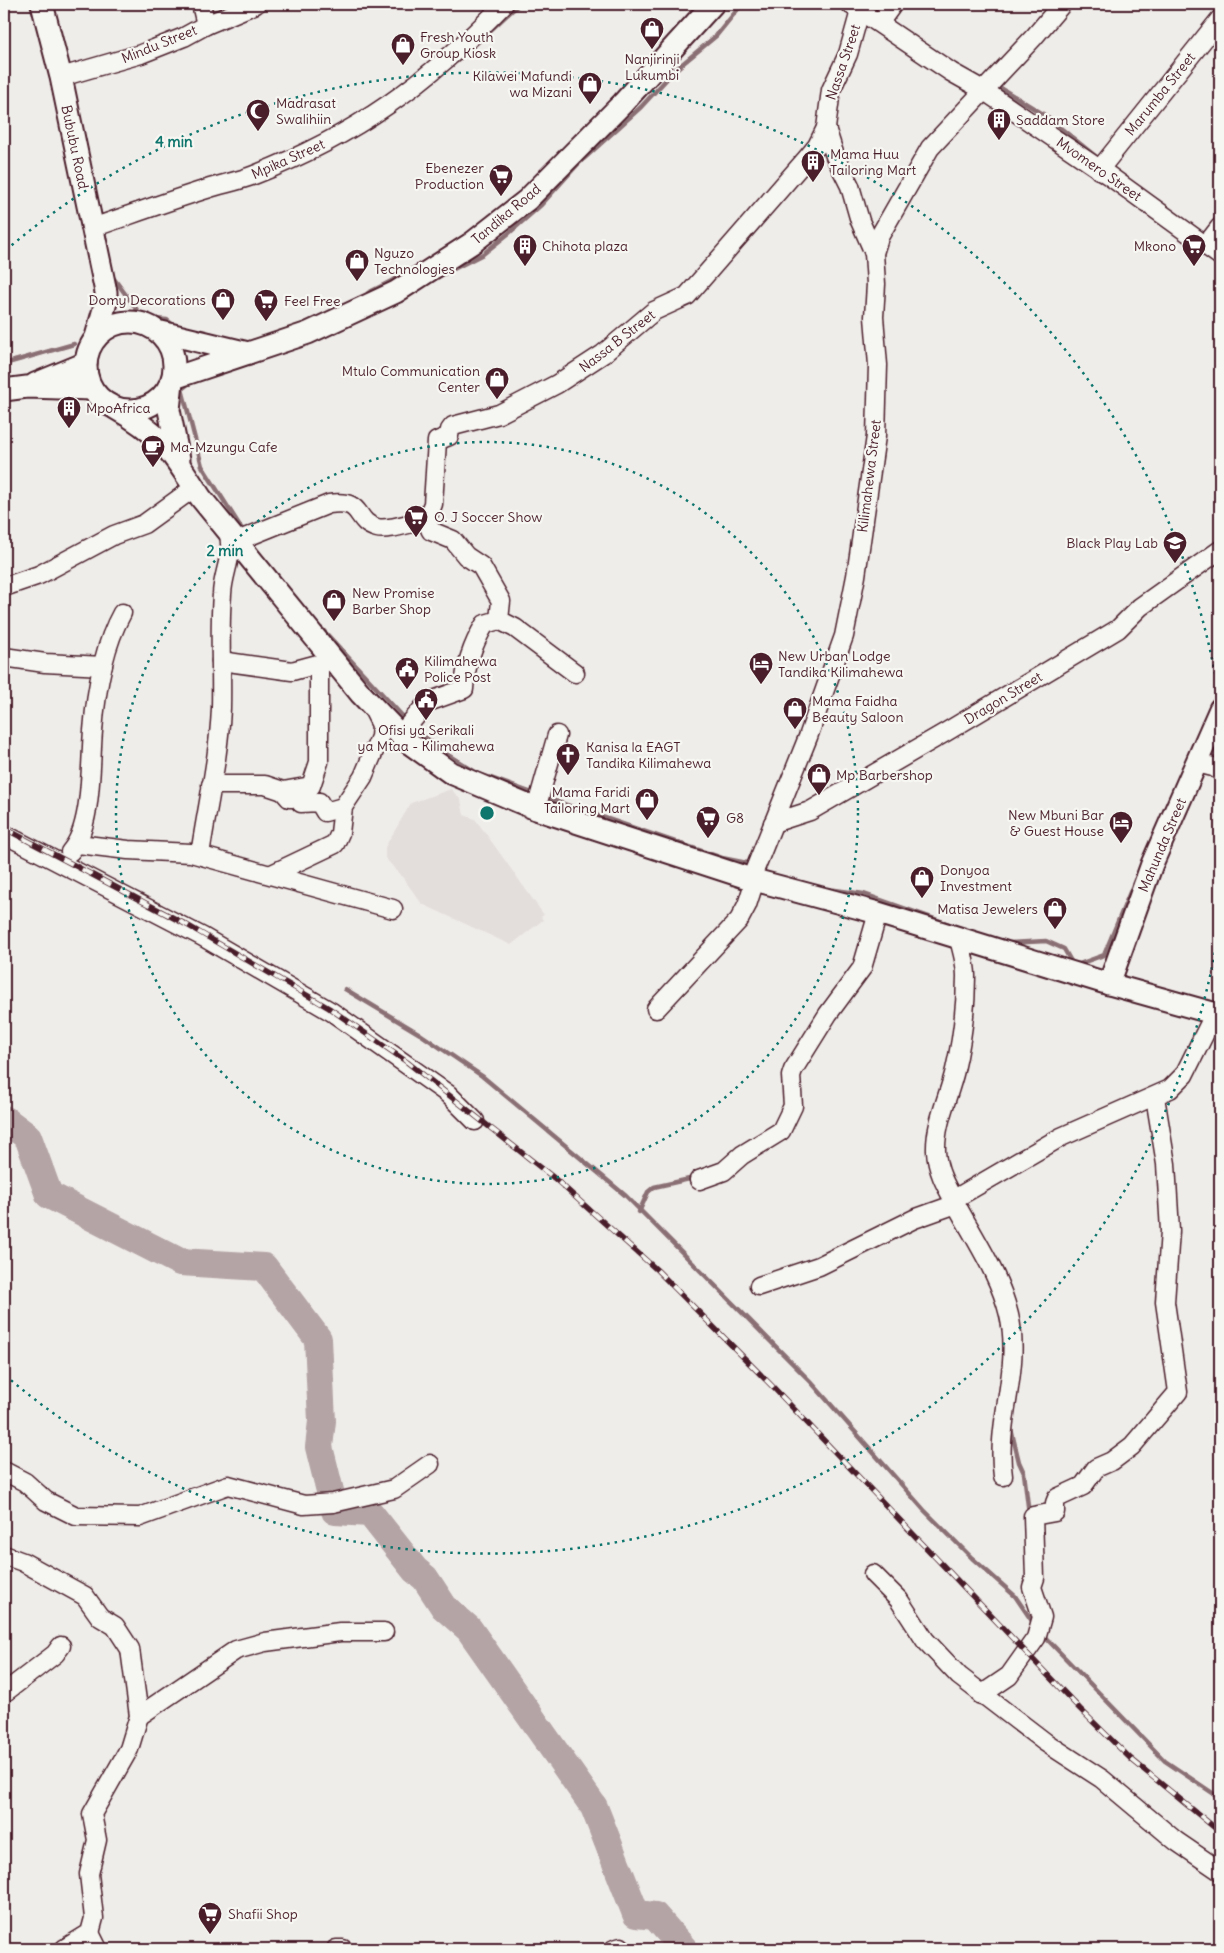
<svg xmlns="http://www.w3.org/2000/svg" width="1224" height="1953" font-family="Delius,sans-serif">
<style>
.built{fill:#e3dedc}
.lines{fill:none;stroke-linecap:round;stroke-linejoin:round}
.stream{stroke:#8a6f74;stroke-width:4.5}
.river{stroke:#b4a4a5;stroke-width:28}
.minor-casing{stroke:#4a1f2b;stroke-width:21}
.tertiary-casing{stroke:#4a1f2b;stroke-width:25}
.minor{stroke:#f6f6f2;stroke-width:18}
.tertiary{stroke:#f6f6f2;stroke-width:21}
.rail-casing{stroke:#4a1f2b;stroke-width:5.5}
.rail{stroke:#f6f6f2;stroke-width:4;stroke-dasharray:11;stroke-linecap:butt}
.ring{fill:none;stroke:#0f766e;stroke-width:2.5;stroke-dasharray:2.5 5}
.labels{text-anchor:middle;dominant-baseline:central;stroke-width:4.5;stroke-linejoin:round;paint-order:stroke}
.poi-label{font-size:14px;fill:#4a1f2b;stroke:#f6f6f2;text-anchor:start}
.street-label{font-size:14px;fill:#4a1f2b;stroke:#f6f6f2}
.centre{fill:#0f766e;stroke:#f6f6f2;stroke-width:2.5}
.ring-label{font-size:15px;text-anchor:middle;font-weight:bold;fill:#0f766e;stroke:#f6f6f2;stroke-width:4.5;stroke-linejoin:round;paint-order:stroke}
</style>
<rect width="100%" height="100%" fill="#efedea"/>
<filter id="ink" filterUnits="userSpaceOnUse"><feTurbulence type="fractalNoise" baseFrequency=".02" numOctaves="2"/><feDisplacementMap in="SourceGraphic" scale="10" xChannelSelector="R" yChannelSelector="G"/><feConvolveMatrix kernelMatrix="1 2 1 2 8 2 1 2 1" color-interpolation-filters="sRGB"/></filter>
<g filter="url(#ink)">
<path class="built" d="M451,789L461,800L464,815L475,819L484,831L544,915L541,917L543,920L511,945L422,904L403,878L385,858V847L411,803Z"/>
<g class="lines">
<g class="stream">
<path d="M867,4L880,10L882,7"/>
<path d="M457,61L519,4"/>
<path d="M999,87L1043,114L1099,159"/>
<path d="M112,276L143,318L167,320L174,326"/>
<path d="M436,278L483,254L508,234L541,205L578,164L641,107L675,70L716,36L742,4"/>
<path d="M368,293L403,275"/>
<path d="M4,364L74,344"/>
<path d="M189,383L182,389L202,466L245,534"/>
<path d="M322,629L407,721"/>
<path d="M1214,704L1220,690"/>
<path d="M412,726L443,752L477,773L535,794"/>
<path d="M543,797L722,858L752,864"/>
<path d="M828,889L864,894L955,926"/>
<path d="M1010,943L1046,941L1064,949L1072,963L1079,964L1104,955L1135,880"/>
<path d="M345,989L420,1034L482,1076L626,1196L811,1382L924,1510L972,1558L1015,1596L1034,1624"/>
<path d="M639,1212L648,1192L654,1187L694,1178"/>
<path d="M1000,1268L1009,1288"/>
<path d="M1011,1429L1019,1462L1024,1473L1029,1514"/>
<path d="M1042,1634L1165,1761L1220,1798"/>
</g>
<path class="river" d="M4,1119L28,1137L49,1195L180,1262L264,1267L318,1339L322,1421L319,1447L335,1511L370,1513L415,1570L425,1578L444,1607L469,1629L594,1807L636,1914L655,1916L684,1949"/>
<defs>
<g id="minor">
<path d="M201,4L206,25"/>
<path d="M850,4L951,72L983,90L1108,175L1220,256"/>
<path d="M860,11L848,54L831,90L826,128L835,156L850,186L860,221L874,253"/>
<path d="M880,22L893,4"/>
<path d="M61,77L141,54L184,37L206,25L256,4"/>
<path d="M1099,170L1220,19"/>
<path d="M92,228C130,215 168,201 207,189C222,184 239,181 254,175C355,136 429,82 504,4"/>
<path d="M1206,245L1220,227"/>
<path d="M237,541L329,504C366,499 352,521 377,528C388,531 413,522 426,520"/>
<path d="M4,587L39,575L114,535L144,524L191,490L192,484"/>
<path d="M4,657L45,663L103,666"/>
<path d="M221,661L292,671L329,661"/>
<path d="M575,673L515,628L499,620L501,601L481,566L466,556L453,540L431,531L426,520L433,504L437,441L449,436L450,430L453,426L499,414L557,384L603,354L654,311L687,296L808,157L817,146L826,128"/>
<path d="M400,735L428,702L464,689C465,665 473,644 485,624L499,620"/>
<path d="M1197,763L1213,767L1220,771"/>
<path d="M211,785H265L283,791L311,786L319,762V665"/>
<path d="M283,791L289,798H297L301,803L319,802L325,812L343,807"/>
<path d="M536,809L557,735"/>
<path d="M773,823L810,811L946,732L1118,629L1140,607L1220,550"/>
<path d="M4,834L203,937L332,1012L448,1094L475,1121"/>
<path d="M78,844L128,850L191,853L393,909"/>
<path d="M70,852C93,827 90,764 93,731C96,691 103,647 122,613"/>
<path d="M200,855C207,807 219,757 221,708C222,670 219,632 222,594C223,571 235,554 228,531"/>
<path d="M272,874L335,844L340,833L343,807L363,777L380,737L381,725L373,709"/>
<path d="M751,879L808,737L844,636L856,576L876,436L878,365L874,317L876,284L874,253L879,237L930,148L1034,37L1062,4"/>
<path d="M959,939C962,951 966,963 966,976C966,1007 962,1040 955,1070C949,1096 935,1123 936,1151C937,1172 947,1188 957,1206C976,1241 1000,1276 1009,1315C1022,1369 995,1422 1003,1476"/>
<path d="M656,1009L739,920L747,905L755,880"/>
<path d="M699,1180L724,1171L742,1155L781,1131L793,1106L791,1076L793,1070L828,1014L862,968L878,913"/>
<path d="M759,1286L819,1266L914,1219L956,1204V1198L1061,1137L1170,1089L1184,1075L1211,1021L1217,1014"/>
<path d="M4,1471L25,1482L46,1501L76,1516L140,1517L228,1485L304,1505L333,1503L394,1489L430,1464"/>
<path d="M4,1555L23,1562L85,1596L100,1617L115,1626L130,1649L139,1716L129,1749L92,1814L97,1840L89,1874L94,1918L90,1933L64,1949"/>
<path d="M873,1574L899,1600L925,1640L959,1676L1045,1742L1102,1779L1176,1841L1220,1871"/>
<path d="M4,1693L55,1654L61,1646"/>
<path d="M981,1695L1009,1676L1036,1638L1042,1617L1032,1587L1035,1578L1033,1516L1055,1512V1503L1057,1498L1083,1486L1096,1468L1112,1461L1132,1446L1178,1392L1165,1302L1170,1231L1166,1164L1155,1097"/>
<path d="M139,1716L236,1650L265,1642L340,1632H384"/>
<path d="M90,1933L98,1949"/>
<path d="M336,1949H343"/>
<path d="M614,1949L621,1947"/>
</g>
<g id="tertiary">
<path d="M42,4L61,77L106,292V302L96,337"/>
<circle cx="130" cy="366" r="44"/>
<path d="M161,332L248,353"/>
<path d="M174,378L308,333L396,292L472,243L527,200L623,103L713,4"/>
<path d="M172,382L169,410L179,459"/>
<path d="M35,384L86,363"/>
<path d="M4,390L27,387L92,389"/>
<path d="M115,408C163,435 172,453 201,498L361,694L405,740L451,773L536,809L751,879L878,913L1109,984L1220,1015"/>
<path d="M1109,984L1152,864L1220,709"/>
</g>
</defs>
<use href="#minor" class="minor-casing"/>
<use href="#tertiary" class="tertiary-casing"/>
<use href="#minor" class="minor"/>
<use href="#tertiary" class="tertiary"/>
<defs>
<path id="rail" d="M4,828L187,925L329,1008L407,1062L554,1178L657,1270L772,1386L1080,1709L1131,1759L1220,1832"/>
</defs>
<use href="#rail" class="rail-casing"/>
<use href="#rail" class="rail"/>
</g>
</g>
<g class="ring">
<circle cx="487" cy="813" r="371"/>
<path d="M1220 923A741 741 0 0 1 6 1376M6 250A741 741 0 0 1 1220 703"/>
</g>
<defs>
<symbol id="shop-pin" viewBox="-11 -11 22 30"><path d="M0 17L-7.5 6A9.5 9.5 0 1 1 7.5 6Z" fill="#4a1f2b" stroke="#f6f6f2"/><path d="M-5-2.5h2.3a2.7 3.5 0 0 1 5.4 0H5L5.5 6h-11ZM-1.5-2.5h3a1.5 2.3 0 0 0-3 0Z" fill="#fff"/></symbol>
<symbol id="mosque-pin" viewBox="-11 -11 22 30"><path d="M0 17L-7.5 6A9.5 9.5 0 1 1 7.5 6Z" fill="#4a1f2b" stroke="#f6f6f2"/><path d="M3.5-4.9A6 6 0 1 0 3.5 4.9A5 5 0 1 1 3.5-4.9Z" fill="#fff"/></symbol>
<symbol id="building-pin" viewBox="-11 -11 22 30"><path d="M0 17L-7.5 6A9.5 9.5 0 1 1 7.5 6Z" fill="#4a1f2b" stroke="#f6f6f2"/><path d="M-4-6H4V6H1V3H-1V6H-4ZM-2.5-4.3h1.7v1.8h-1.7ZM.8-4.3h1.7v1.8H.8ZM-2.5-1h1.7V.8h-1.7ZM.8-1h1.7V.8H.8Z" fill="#fff"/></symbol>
<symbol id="supermarket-pin" viewBox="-11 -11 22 30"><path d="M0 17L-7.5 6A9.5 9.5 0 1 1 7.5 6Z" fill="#4a1f2b" stroke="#f6f6f2"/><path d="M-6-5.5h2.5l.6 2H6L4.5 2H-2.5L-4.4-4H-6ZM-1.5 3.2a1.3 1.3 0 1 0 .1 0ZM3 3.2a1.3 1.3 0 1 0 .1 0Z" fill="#fff"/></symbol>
<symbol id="cafe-pin" viewBox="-11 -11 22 30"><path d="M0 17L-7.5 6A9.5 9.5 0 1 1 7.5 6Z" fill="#4a1f2b" stroke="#f6f6f2"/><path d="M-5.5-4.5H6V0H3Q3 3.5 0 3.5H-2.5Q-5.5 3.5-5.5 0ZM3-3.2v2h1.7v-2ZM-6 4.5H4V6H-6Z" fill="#fff"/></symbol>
<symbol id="school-pin" viewBox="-11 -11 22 30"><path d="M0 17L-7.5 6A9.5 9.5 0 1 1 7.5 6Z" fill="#4a1f2b" stroke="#f6f6f2"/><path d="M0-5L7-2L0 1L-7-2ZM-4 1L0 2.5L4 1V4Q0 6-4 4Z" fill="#fff"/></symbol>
<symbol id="hotel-pin" viewBox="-11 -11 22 30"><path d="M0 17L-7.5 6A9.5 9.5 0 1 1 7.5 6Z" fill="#4a1f2b" stroke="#f6f6f2"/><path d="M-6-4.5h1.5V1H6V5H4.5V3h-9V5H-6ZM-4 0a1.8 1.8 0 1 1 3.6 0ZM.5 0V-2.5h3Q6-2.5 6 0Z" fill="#fff"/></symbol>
<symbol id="civic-pin" viewBox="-11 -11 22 30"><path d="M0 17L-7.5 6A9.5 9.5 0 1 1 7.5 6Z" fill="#4a1f2b" stroke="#f6f6f2"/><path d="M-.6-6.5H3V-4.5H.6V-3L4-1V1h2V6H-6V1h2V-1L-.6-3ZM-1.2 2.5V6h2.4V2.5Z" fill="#fff"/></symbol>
<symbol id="church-pin" viewBox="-11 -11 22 30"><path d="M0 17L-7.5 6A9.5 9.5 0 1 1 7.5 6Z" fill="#4a1f2b" stroke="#f6f6f2"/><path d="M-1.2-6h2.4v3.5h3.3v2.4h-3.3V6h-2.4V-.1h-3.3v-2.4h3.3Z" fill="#fff"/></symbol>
</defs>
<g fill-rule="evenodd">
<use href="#shop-pin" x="638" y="15" width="28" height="38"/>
<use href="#shop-pin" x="389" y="31" width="28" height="38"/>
<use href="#shop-pin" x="576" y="70" width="28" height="38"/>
<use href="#mosque-pin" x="244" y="97" width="28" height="38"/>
<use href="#building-pin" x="985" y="106" width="28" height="38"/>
<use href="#building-pin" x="799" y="148" width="28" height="38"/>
<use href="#supermarket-pin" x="487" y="162" width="28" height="38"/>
<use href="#building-pin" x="511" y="232" width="28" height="38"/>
<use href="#supermarket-pin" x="1180" y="232" width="28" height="38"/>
<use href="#shop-pin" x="343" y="247" width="28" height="38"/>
<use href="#shop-pin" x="209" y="286" width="28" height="38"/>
<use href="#supermarket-pin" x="252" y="287" width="28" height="38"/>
<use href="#shop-pin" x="483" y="365" width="28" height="38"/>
<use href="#building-pin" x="55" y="394" width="28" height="38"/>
<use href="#cafe-pin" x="139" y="433" width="28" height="38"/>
<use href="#supermarket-pin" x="402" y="503" width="28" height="38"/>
<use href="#school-pin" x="1161" y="529" width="28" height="38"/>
<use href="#shop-pin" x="320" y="587" width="28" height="38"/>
<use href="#hotel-pin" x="747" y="650" width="28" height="38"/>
<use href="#civic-pin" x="393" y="655" width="28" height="38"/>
<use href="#civic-pin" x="412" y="686" width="28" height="38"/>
<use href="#shop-pin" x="781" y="695" width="28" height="38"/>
<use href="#church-pin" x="554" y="741" width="28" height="38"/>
<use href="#shop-pin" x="805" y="761" width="28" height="38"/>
<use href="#shop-pin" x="633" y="786" width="28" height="38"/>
<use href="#supermarket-pin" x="694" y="804" width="28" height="38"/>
<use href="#hotel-pin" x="1107" y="809" width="28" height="38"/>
<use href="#shop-pin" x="908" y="864" width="28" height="38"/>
<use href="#shop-pin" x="1041" y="895" width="28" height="38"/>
<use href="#supermarket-pin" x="196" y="1900" width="28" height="38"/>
</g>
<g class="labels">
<g class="poi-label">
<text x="420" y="37">Fresh Youth<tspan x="420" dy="16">Group Kiosk</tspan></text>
<text x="652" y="59" text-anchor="middle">Nanjirinji<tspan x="652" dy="16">Lukumbi</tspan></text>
<text x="572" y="76" text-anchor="end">Kilawei Mafundi<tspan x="572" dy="16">wa Mizani</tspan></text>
<text x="276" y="103">Madrasat<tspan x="276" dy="16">Swalihiin</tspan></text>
<text x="1016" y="120">Saddam Store</text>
<text x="830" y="154">Mama Huu<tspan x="830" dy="16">Tailoring Mart</tspan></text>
<text x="484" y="168" text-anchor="end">Ebenezer<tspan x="484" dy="16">Production</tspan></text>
<text x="542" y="246">Chihota plaza</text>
<text x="1176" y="246" text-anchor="end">Mkono</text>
<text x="374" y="253">Nguzo<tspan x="374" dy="16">Technologies</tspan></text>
<text x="206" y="300" text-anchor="end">Domy Decorations</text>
<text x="284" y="301">Feel Free</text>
<text x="480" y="371" text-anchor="end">Mtulo Communication<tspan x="480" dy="16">Center</tspan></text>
<text x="86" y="408">MpoAfrica</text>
<text x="170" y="447">Ma-Mzungu Cafe</text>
<text x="434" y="517">O. J Soccer Show</text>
<text x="1158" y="543" text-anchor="end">Black Play Lab</text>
<text x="352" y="593">New Promise<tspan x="352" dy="16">Barber Shop</tspan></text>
<text x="778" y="656">New Urban Lodge<tspan x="778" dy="16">Tandika Kilimahewa</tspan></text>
<text x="424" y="661">Kilimahewa<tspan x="424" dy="16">Police Post</tspan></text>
<text x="812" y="701">Mama Faidha<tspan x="812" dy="16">Beauty Saloon</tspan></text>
<text x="426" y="730" text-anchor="middle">Ofisi ya Serikali<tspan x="426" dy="16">ya Mtaa - Kilimahewa</tspan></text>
<text x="586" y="747">Kanisa la EAGT<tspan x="586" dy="16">Tandika Kilimahewa</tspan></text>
<text x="836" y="775">Mp Barbershop</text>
<text x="630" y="792" text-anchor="end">Mama Faridi<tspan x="630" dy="16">Tailoring Mart</tspan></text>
<text x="1104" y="815" text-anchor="end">New Mbuni Bar<tspan x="1104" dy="16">&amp; Guest House</tspan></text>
<text x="726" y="818">G8</text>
<text x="940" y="870">Donyoa<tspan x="940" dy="16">Investment</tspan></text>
<text x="1038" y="909" text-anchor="end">Matisa Jewelers</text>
<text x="228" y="1914">Shafii Shop</text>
</g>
<g class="street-label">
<text transform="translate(159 44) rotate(-22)">Mindu Street</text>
<text transform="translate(843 62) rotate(-71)">Nassa Street</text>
<text transform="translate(1160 94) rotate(-51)">Marumba Street</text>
<text transform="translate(75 147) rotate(78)">Bububu Road</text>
<text transform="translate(288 159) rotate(-24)">Mpika Street</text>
<text transform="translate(1099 169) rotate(35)">Mvomero Street</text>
<text transform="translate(506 214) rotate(-40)">Tandika Road</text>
<text transform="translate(617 341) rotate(-38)">Nassa B Street</text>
<text transform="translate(869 476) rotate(-83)">Kilimahewa Street</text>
<text transform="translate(1003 698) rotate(-31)">Dragon Street</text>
<text transform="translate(1162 845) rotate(-67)">Mahunda Street</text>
</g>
</g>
<circle cx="487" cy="813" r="8" class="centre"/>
<g class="ring-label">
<text x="174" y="147">4 min</text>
<text x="225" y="556">2 min</text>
</g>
<rect width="1224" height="1953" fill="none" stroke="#f6f6f2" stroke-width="20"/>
<rect x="10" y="10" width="1204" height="1933" fill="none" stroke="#4a1f2b" stroke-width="2" filter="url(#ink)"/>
</svg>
